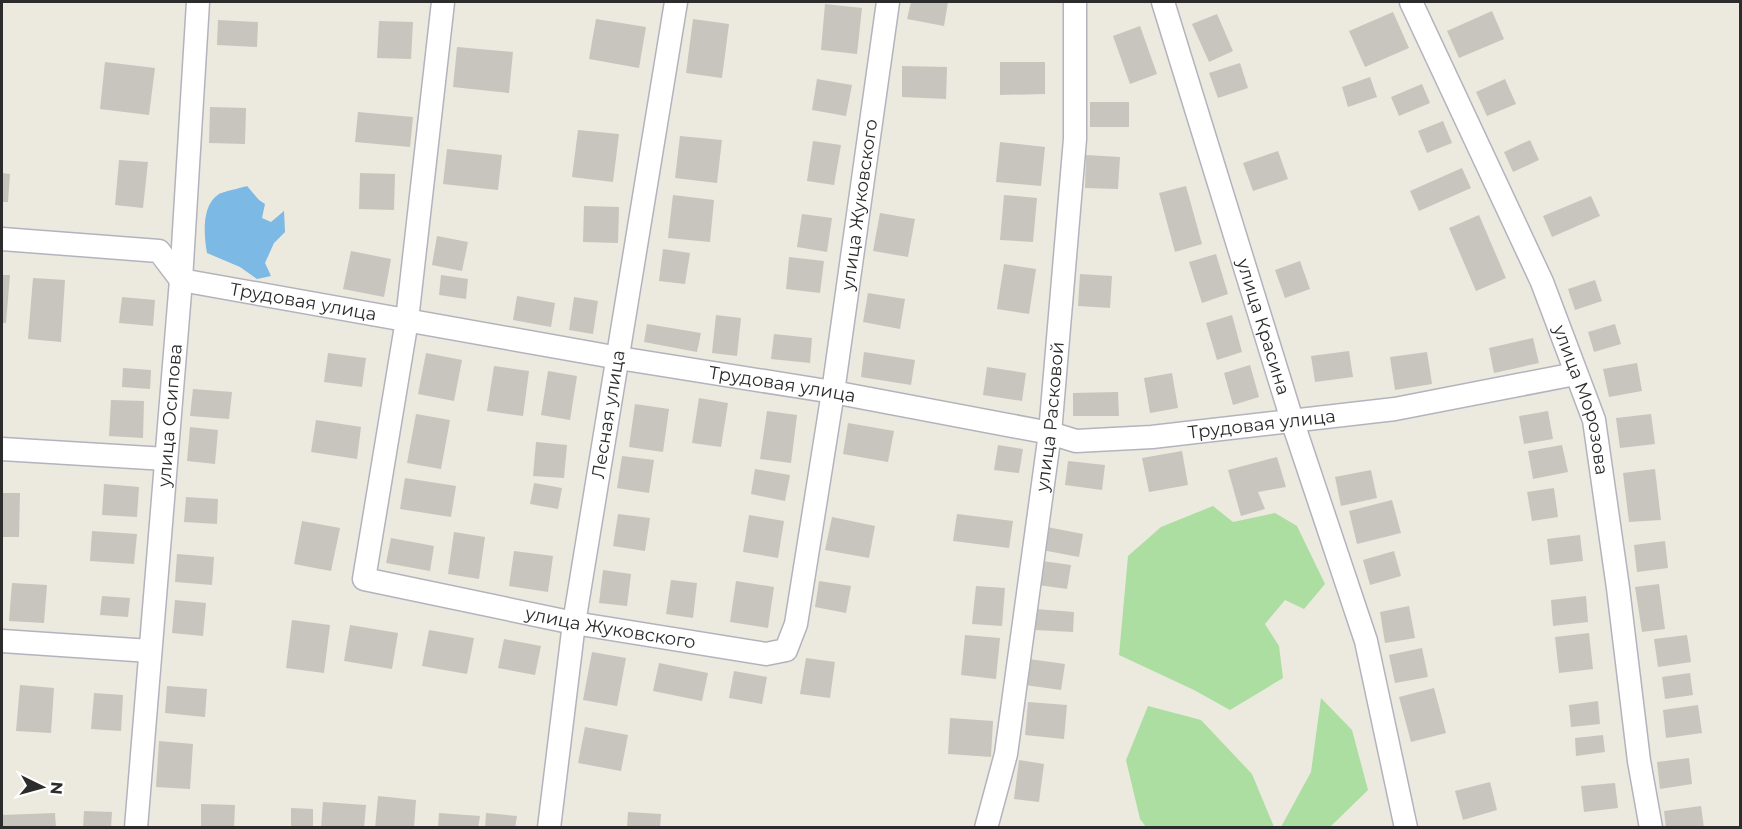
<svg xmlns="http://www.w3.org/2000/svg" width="1742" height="829" font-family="Montserrat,sans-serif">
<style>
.green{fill:#acdea1}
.water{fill:#7cb9e5}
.building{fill:#c8c5bf}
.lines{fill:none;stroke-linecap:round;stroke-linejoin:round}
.minor-casing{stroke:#b3b3be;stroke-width:25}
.minor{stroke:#fff;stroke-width:22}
.labels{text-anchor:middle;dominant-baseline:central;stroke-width:5;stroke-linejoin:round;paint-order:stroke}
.street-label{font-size:18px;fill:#2c2c2c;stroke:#fff}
</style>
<rect width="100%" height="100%" fill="#ece9df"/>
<g class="green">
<path d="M1213,506L1233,522L1275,513L1297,526L1325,584L1304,609L1285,600L1265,624L1279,646L1283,678L1230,710L1194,690L1119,655L1128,556L1161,527Z"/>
<path d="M1321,698L1352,730L1368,790L1330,827H1281L1311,772Z"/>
<path d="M1148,706L1201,720L1252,774L1274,827H1146L1140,819L1126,760Z"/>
</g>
<path class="water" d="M247,186L259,200L265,204L262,218L271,222L284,211L285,232L274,243L265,263L271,276L257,279L240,267L207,253C204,236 201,205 219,194C222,192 241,188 247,186Z"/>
<g class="building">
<path d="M911,2H948L944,26L907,19Z"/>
<path d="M825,4L862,8L857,54L821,50Z"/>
<path d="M1492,11L1504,39L1459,58L1447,31Z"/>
<path d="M1393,12L1409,48L1365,67L1349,31Z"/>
<path d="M1217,14L1233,51L1209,62L1192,24Z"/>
<path d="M596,19L646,27L639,68L589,59Z"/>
<path d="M693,19L729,24L722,78L686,73Z"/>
<path d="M218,20L258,22L257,47L217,45Z"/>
<path d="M379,21L413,22L411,59L377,58Z"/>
<path d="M1140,26L1157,74L1130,84L1113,36Z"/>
<path d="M457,47L513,52L509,93L453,87Z"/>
<path d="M105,62L155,68L149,115L100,109Z"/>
<path d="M1000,62H1045V94L1000,95Z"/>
<path d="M1240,63L1248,88L1218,98L1209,73Z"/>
<path d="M902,66L947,67L946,99L902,97Z"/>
<path d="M1370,77L1377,97L1348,107L1342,87Z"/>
<path d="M817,79L852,85L846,116L812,110Z"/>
<path d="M1505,79L1516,104L1487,116L1476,92Z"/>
<path d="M1422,84L1430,103L1399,116L1391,97Z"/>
<rect x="1090" y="102" width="39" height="25"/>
<path d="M210,107L246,108L245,144L209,143Z"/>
<path d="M358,112L413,117L410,147L355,142Z"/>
<path d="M1443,121L1452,143L1427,153L1418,131Z"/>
<path d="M578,130L619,134L613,182L572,177Z"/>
<path d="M680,136L722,140L717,183L675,178Z"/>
<path d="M1530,140L1539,160L1513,172L1504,152Z"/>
<path d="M813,141L841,145L834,185L807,181Z"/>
<path d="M1000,142L1045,147L1041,186L996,182Z"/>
<path d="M447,149L502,155L498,190L443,184Z"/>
<path d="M1278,151L1288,179L1253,191L1243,163Z"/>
<path d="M1086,155L1120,157L1118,189L1085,188Z"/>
<path d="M119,160L148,162L143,208L115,205Z"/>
<path d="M1462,168L1471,188L1419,211L1410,191Z"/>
<path d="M2,173L10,174L8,202H2Z"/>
<path d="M360,173L395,174L394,210L359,209Z"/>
<path d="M1186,186L1202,244L1175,252L1159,193Z"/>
<path d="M673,195L714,200L710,242L668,238Z"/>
<path d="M1004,195L1037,198L1033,242L1000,240Z"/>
<path d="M1591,196L1600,216L1552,237L1543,216Z"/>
<path d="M584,206L619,207L618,243L583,242Z"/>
<path d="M880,213L915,219L908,257L873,251Z"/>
<path d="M802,214L832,218L827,252L797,247Z"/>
<path d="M1479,215L1506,278L1476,291L1449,228Z"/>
<path d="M437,236L468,242L462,271L432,265Z"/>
<path d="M663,249L690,253L685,284L659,281Z"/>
<path d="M351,251L391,259L384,297L343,289Z"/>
<path d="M1216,254L1228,294L1202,303L1189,262Z"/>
<path d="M789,257L824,261L820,293L786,289Z"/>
<path d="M1300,261L1310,289L1285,298L1275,270Z"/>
<path d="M1004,264L1036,269L1029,314L997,309Z"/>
<path d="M1080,274L1112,276L1110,308L1078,306Z"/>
<path d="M2,275H10L6,323H2Z"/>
<path d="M441,275L468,279L466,299L439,295Z"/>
<path d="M33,278L65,280L61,342L28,339Z"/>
<path d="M1595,280L1602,301L1575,310L1568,289Z"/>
<path d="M868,293L905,299L900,329L863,322Z"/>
<path d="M517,296L555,303L551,327L513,320Z"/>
<path d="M122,297L155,300L153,326L119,323Z"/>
<path d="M574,297L598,301L593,334L569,330Z"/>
<path d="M716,315L741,318L737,356L712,353Z"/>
<path d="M1232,315L1242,352L1217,360L1206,323Z"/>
<path d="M647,324L701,333L697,352L644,342Z"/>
<path d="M1615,324L1621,344L1594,352L1588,332Z"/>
<path d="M774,334L812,338L810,363L771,359Z"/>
<path d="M1533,338L1539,363L1494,373L1489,348Z"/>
<path d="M1349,351L1353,377L1315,382L1311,356Z"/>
<path d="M864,352L915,360L911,385L861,377Z"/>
<path d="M1427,352L1432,384L1395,390L1390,357Z"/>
<path d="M328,353L366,358L362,387L324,382Z"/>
<path d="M426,353L462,360L454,401L418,394Z"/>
<path d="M1637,363L1642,391L1609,397L1603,369Z"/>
<path d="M1250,365L1259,397L1233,405L1224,373Z"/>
<path d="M494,366L529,371L523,416L487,411Z"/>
<path d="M987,367L1026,373L1022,401L983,395Z"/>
<path d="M123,368L151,370L150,389L122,387Z"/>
<path d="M548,371L577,376L570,420L541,415Z"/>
<path d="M1172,373L1178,408L1150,413L1144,378Z"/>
<path d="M193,389L232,392L229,419L190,416Z"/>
<path d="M1118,392L1119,416H1073V393Z"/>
<path d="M699,398L728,403L721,447L692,443Z"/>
<path d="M111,400L144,401L143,438L109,436Z"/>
<path d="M635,404L669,409L663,452L629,447Z"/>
<path d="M767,411L797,415L791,463L760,459Z"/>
<path d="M1548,411L1553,439L1524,444L1519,416Z"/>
<path d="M416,414L450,420L441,469L407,463Z"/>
<path d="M1651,414L1655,444L1620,448L1616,418Z"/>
<path d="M316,420L361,427L357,459L311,452Z"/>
<path d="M848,423L894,431L888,462L843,454Z"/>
<path d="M190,427L218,430L215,464L187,461Z"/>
<path d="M536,442L567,445L564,478L533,476Z"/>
<path d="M998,445L1023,449L1019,473L994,470Z"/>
<path d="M1562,445L1568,472L1533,479L1528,451Z"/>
<path d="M1182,451L1188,485L1149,492L1142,458Z"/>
<path d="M622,456L654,460L649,493L617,488Z"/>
<path d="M1277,457L1286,487L1258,492L1265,509L1241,516L1228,470Z"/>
<path d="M1068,461L1105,465L1102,490L1065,485Z"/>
<path d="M755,469L790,475L785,501L751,494Z"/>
<path d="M1655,469L1661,520L1629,522L1623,473Z"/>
<path d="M1371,470L1377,498L1341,506L1335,477Z"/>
<path d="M405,478L456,486L451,517L400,509Z"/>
<path d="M534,483L562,488L558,509L530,504Z"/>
<path d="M104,484L139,487L137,517L102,515Z"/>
<path d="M1554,488L1558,517L1532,521L1527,492Z"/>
<path d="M2,493H20L19,537H2Z"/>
<path d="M186,497L218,499L217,524L184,522Z"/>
<path d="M1392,500L1401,533L1357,544L1349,511Z"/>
<path d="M618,514L650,518L645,551L613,546Z"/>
<path d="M957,514L1013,521L1009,548L953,541Z"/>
<path d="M749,515L784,521L778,558L743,552Z"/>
<path d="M832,517L875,526L869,558L825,550Z"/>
<path d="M302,521L340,528L331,571L294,564Z"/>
<path d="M1047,527L1083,534L1079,557L1042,550Z"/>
<path d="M92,531L137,534L134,564L90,561Z"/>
<path d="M454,532L485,537L479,579L448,574Z"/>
<path d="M1580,535L1583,561L1550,565L1547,539Z"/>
<path d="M391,538L434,546L430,571L386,563Z"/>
<path d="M1665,541L1668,568L1637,572L1634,545Z"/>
<path d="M514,551L553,556L548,592L509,586Z"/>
<path d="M1394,551L1401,576L1370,585L1363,560Z"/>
<path d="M177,554L214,557L212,585L175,582Z"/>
<path d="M1042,561L1071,565L1067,589L1038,585Z"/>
<path d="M603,570L631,574L627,606L599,603Z"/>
<path d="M671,580L697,583L693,618L666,614Z"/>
<path d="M736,581L774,587L768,628L730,622Z"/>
<path d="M819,581L851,586L846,613L815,607Z"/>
<path d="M12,583L47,585L44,623L9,621Z"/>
<path d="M1659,584L1665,629L1642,632L1635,587Z"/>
<path d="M976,586L1005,588L1002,626L972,624Z"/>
<path d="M102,596L130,598L128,617L100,615Z"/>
<path d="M1586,596L1588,622L1553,626L1551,600Z"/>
<path d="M175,600L206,603L203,636L172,633Z"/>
<path d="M1409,606L1415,638L1385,643L1380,612Z"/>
<path d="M1036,609L1074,612L1073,632L1035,630Z"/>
<path d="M292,620L330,625L324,673L286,668Z"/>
<path d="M350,625L398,633L392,669L344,661Z"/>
<path d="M429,630L474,638L467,674L422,666Z"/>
<path d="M1589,633L1593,669L1559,673L1555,637Z"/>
<path d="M965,635L1000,638L996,679L961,675Z"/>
<path d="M1687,635L1691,662L1658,667L1654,639Z"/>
<path d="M504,639L541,646L535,675L498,668Z"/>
<path d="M1422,648L1428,677L1395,683L1389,655Z"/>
<path d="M592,652L626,658L617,706L583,700Z"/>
<path d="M806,658L835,662L830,698L800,694Z"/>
<path d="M1029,659L1065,664L1061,690L1025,685Z"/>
<path d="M659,663L708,673L702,701L653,691Z"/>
<path d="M734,671L767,677L762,704L729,698Z"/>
<path d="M1690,673L1693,695L1665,699L1662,677Z"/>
<path d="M20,685L54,688L51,733L16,731Z"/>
<path d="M167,686L207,689L205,717L165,713Z"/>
<path d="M1434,688L1446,733L1411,742L1399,697Z"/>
<path d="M94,693L123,695L121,731L91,729Z"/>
<path d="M1598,701L1600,724L1571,727L1569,705Z"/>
<path d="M1028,702L1067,705L1064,739L1025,735Z"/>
<path d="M1698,705L1702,733L1666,738L1663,710Z"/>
<path d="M950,718L993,721L991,757L948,754Z"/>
<path d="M585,727L628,735L621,771L578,763Z"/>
<path d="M1603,735L1605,752L1576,756L1575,738Z"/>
<path d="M159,741L193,744L190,789L156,787Z"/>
<path d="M1689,758L1692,784L1660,789L1657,762Z"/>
<path d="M1019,760L1044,764L1039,802L1014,799Z"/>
<path d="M1490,782L1497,810L1463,820L1455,791Z"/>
<path d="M1615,783L1618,808L1584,812L1581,786Z"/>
<path d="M378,796L416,800L414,828H375Z"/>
<path d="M323,802L366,805L364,828H321Z"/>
<path d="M201,804L235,805L234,828H201Z"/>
<path d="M1701,806L1704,828H1666L1664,811Z"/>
<path d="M291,808L313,809V828H291Z"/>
<path d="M84,811L112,812L111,828H83Z"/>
<path d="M628,812L661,814L660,828H627Z"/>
<path d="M55,813L56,828H2V815Z"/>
<path d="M439,813L480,816L478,828H438Z"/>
<path d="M486,813L517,816L515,828H485Z"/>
</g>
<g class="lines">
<defs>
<g id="minor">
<path id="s1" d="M443,2L407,320L364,579L574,623L766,654L786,650L796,624L833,392L888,2"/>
<path id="s2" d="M1163,2L1292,420L1366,641L1406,828"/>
<path id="s3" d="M1411,2L1542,282L1594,420L1618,588L1639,761L1651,828"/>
<path id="s4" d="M2,239L159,251L181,280L619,358L833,392L1050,433L1076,441L1152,437L1395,409L1575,374"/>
<path d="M2,449L166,459"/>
<path d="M2,641L150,651"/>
<path id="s5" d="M136,828L181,280L198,2"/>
<path id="s6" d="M549,828L574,623L676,2"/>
<path id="s7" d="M986,828L1006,754L1050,433L1075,139V2"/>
</g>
</defs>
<use href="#minor" class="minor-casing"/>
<use href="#minor" class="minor"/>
</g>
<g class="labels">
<g class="street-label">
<text stroke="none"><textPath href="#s1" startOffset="1464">улица Жуковского</textPath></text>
<text stroke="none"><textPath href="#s4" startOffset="318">Трудовая улица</textPath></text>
<text stroke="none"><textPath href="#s2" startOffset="340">улица Красина</textPath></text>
<text stroke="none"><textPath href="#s4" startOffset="804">Трудовая улица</textPath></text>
<text stroke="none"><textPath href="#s3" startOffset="434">улица Морозова</textPath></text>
<text stroke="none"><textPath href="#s6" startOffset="418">Лесная улица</textPath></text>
<text stroke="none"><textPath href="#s5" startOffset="414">улица Осипова</textPath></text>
<text stroke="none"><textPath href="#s7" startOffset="417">улица Расковой</textPath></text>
<text stroke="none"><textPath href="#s4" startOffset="1290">Трудовая улица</textPath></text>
<text stroke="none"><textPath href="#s1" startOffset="834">улица Жуковского</textPath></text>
</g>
</g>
<rect width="1742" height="829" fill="none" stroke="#2c2c2c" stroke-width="6"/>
<g transform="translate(42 787) rotate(95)" stroke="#ffffff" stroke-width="4.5" paint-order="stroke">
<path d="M0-4.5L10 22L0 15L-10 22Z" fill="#2c2c2c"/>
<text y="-9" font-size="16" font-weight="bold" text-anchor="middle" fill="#2c2c2c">N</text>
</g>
</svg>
